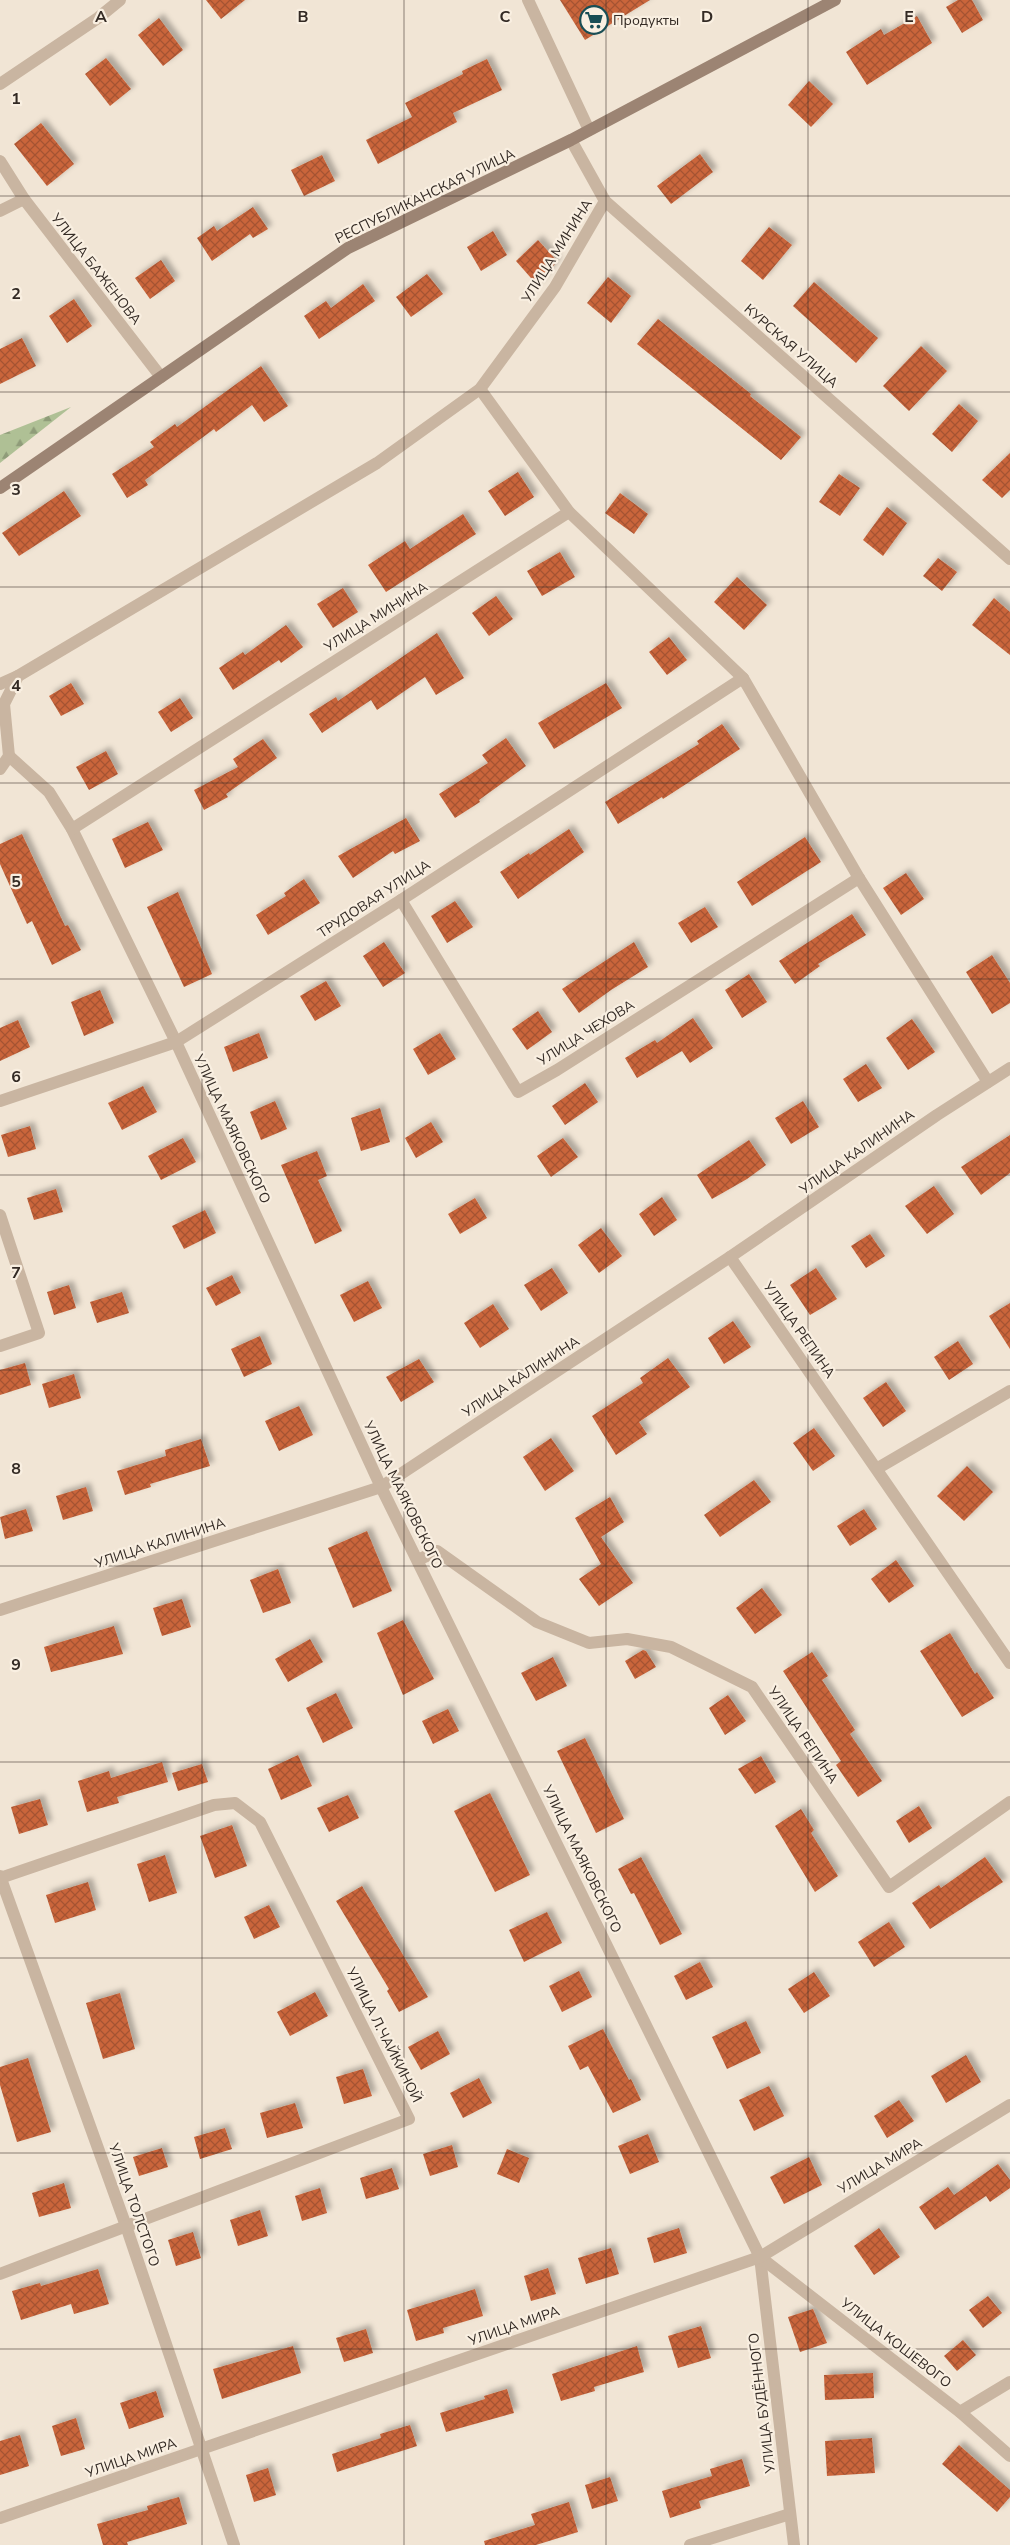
<svg xmlns="http://www.w3.org/2000/svg" width="1010" height="2545" font-family="'Nunito Sans',sans-serif">
<style>
.forest{fill:url(#forest-firs)}
.building{fill:url(#building-cross-hatch);filter:url(#shadow)}
.lines{fill:none;stroke-linecap:round;stroke-linejoin:round}
.lane{stroke:#c9b5a1;stroke-width:12}
.street{stroke:#c9b5a1;stroke-width:12}
.secondary{stroke:#9c8473;stroke-width:12}
.grid{fill:none;stroke:#332a24;stroke-width:1;stroke-opacity:0.55}
.labels{text-anchor:middle;dominant-baseline:central;stroke-width:4.5;stroke-linejoin:round;paint-order:stroke}
.poi-label{font-size:14px;fill:#332a24;stroke:#f9efe1;text-anchor:start}
.street-label{font-size:14px;fill:#332a24;stroke:#f9efe1}
.grid-label{font-size:16px;text-anchor:middle;font-weight:bold;fill:#332a24;stroke:#f9efe1;stroke-width:4.5;stroke-linejoin:round;paint-order:stroke}
</style>
<defs>
<pattern id="forest-firs" width="22" height="20" patternUnits="userSpaceOnUse" patternTransform="scale(1.25)"><rect width="22" height="20" fill="#afc095"/><path d="M5 1l3.5 6h-7zM16 11l3.5 6h-7z" fill="#8f9c79"/></pattern>
<pattern id="building-cross-hatch" width="8" height="8" patternUnits="userSpaceOnUse" patternTransform="scale(1.25)"><rect width="8" height="8" fill="#ca653b"/><path d="M0 0l8 8M0 8l8-8" fill="none" stroke="#a55331"/></pattern>
<filter id="shadow"><feDropShadow dx="4.5" dy="-4.5" stdDeviation="2.5" flood-color="#0004"/></filter>
</defs>
<rect width="100%" height="100%" fill="#f1e5d5"/>
<path class="forest" d="M71,407L0,463V435Z"/>
<g class="building">
<path d="M206,0H245L221,19Z"/>
<path d="M560,0H650L585,40Z"/>
<path d="M958,0H972L983,20L962,33L946,7Z"/>
<path d="M917,16L932,43L867,85L846,52L881,29L884,35Z"/>
<path d="M159,18L183,50L163,66L138,35Z"/>
<path d="M106,58L131,89L110,106L85,74Z"/>
<path d="M487,59L502,90L453,113L457,122L378,164L366,140L412,117L405,103L463,74L462,71Z"/>
<path d="M809,81L833,104L811,127L788,105Z"/>
<path d="M41,123L74,164L47,186L14,144Z"/>
<path d="M700,154L713,172L671,204L657,186Z"/>
<path d="M322,155L335,181L304,196L291,170Z"/>
<path d="M253,207L268,229L253,238L250,234L212,261L197,238L214,226L217,231Z"/>
<path d="M769,227L792,245L763,280L741,261Z"/>
<path d="M493,231L507,255L481,271L467,247Z"/>
<path d="M538,240L557,261L538,286L516,261Z"/>
<path d="M161,260L175,281L150,299L135,278Z"/>
<path d="M427,274L443,294L411,317L396,297Z"/>
<path d="M608,277L631,296L611,323L587,303Z"/>
<path d="M814,282L878,338L856,363L793,306Z"/>
<path d="M363,284L375,301L319,339L304,316L326,301L331,308Z"/>
<path d="M74,299L92,326L67,343L49,316Z"/>
<path d="M658,319L751,394L750,396L801,437L781,460L637,344Z"/>
<path d="M22,338L36,366L0,384V349Z"/>
<path d="M921,346L947,371L909,411L883,386Z"/>
<path d="M261,366L288,406L264,422L252,405L216,432L214,429L145,480L148,485L127,498L112,474L154,447L150,442L175,424L177,427Z"/>
<path d="M959,404L978,421L952,452L932,434Z"/>
<path d="M1010,453V490L1002,498L982,480Z"/>
<path d="M518,472L534,497L505,516L488,491Z"/>
<path d="M839,474L860,488L840,516L819,502Z"/>
<path d="M64,491L81,516L19,556L2,533Z"/>
<path d="M620,493L648,514L634,534L605,513Z"/>
<path d="M887,507L907,523L883,556L863,540Z"/>
<path d="M463,514L476,534L386,592L368,565L405,541L410,549Z"/>
<path d="M560,552L575,577L542,596L527,571Z"/>
<path d="M938,558L957,572L942,591L923,576Z"/>
<path d="M737,577L767,605L744,630L714,602Z"/>
<path d="M343,588L358,612L333,628L317,604Z"/>
<path d="M496,596L513,619L489,636L472,613Z"/>
<path d="M994,598L1010,612V655L972,625Z"/>
<path d="M286,625L303,647L281,663L279,660L233,690L219,668L243,652L245,655Z"/>
<path d="M437,633L464,678L436,695L425,677L377,710L371,700L322,733L309,714L336,697L338,701Z"/>
<path d="M669,637L687,660L667,675L649,652Z"/>
<path d="M71,683L84,704L61,716L49,696Z"/>
<path d="M606,683L622,708L554,749L538,723Z"/>
<path d="M180,698L193,718L171,732L158,712Z"/>
<path d="M722,724L740,749L663,799L662,797L618,824L605,802L699,744L697,741Z"/>
<path d="M506,738L526,766L479,800L480,802L455,818L439,794L488,763L482,755Z"/>
<path d="M263,739L277,758L226,794L228,797L204,810L194,790L238,767L233,759Z"/>
<path d="M106,751L118,774L89,790L76,767Z"/>
<path d="M406,818L420,841L395,854L393,851L353,878L338,856Z"/>
<path d="M148,822L163,850L125,868L112,839Z"/>
<path d="M569,829L584,852L518,899L500,872L529,853L530,855Z"/>
<path d="M22,834L65,926L68,925L81,950L52,965L32,921L27,924L0,864V844Z"/>
<path d="M805,837L821,862L752,906L737,882Z"/>
<path d="M906,873L924,899L901,915L883,888Z"/>
<path d="M304,879L320,903L268,935L256,915L286,896L284,893Z"/>
<path d="M178,892L212,974L184,987L147,907Z"/>
<path d="M455,901L473,927L447,943L431,916Z"/>
<path d="M705,907L718,927L691,943L678,923Z"/>
<path d="M852,914L866,935L818,964L820,966L795,984L779,961Z"/>
<path d="M384,942L405,973L383,987L363,956Z"/>
<path d="M634,942L648,967L611,990L579,1013L562,989Z"/>
<path d="M992,955L1010,983V1003L992,1014L966,972Z"/>
<path d="M749,974L767,1002L742,1018L725,990Z"/>
<path d="M326,981L341,1006L315,1021L300,996Z"/>
<path d="M100,990L114,1023L84,1036L71,1002Z"/>
<path d="M538,1011L552,1032L527,1050L512,1029Z"/>
<path d="M693,1018L713,1048L690,1063L682,1051L637,1078L625,1058L655,1040L657,1043Z"/>
<path d="M912,1019L935,1052L908,1070L886,1038Z"/>
<path d="M18,1020L30,1047L0,1061V1028Z"/>
<path d="M259,1033L268,1058L233,1072L224,1047Z"/>
<path d="M440,1033L456,1059L428,1075L413,1049Z"/>
<path d="M866,1064L882,1088L858,1102L843,1079Z"/>
<path d="M585,1083L598,1102L565,1125L552,1106Z"/>
<path d="M143,1086L157,1112L122,1130L108,1103Z"/>
<path d="M275,1101L287,1129L261,1140L250,1112Z"/>
<path d="M803,1101L819,1127L791,1144L775,1118Z"/>
<path d="M380,1108L390,1142L361,1151L351,1118Z"/>
<path d="M431,1122L443,1142L416,1158L405,1138Z"/>
<path d="M30,1126L36,1149L8,1157L1,1135Z"/>
<path d="M1010,1135V1173L981,1195L961,1167Z"/>
<path d="M183,1138L196,1162L161,1180L148,1156Z"/>
<path d="M563,1138L578,1157L551,1177L537,1156Z"/>
<path d="M749,1140L766,1165L747,1179L712,1199L697,1175Z"/>
<path d="M317,1151L327,1176L318,1180L342,1231L315,1244L281,1165Z"/>
<path d="M934,1186L954,1214L927,1234L905,1206Z"/>
<path d="M56,1189L63,1212L34,1220L27,1198Z"/>
<path d="M662,1197L677,1220L654,1236L639,1214Z"/>
<path d="M475,1198L487,1218L460,1234L448,1214Z"/>
<path d="M205,1210L216,1233L184,1249L172,1226Z"/>
<path d="M601,1228L622,1256L599,1273L578,1245Z"/>
<path d="M870,1234L885,1256L866,1268L851,1246Z"/>
<path d="M552,1268L568,1293L541,1311L524,1285Z"/>
<path d="M816,1268L837,1299L810,1315L790,1285Z"/>
<path d="M232,1275L241,1293L216,1306L206,1288Z"/>
<path d="M368,1281L382,1308L354,1322L340,1295Z"/>
<path d="M69,1285L76,1308L54,1315L47,1292Z"/>
<path d="M122,1292L129,1313L97,1323L90,1302Z"/>
<path d="M1010,1303V1349L989,1316Z"/>
<path d="M493,1304L509,1329L480,1348L464,1323Z"/>
<path d="M733,1321L751,1347L724,1364L708,1338Z"/>
<path d="M260,1336L272,1364L244,1377L231,1349Z"/>
<path d="M958,1341L973,1364L949,1380L934,1357Z"/>
<path d="M668,1358L690,1387L639,1422L647,1434L616,1455L592,1416L643,1383L640,1378Z"/>
<path d="M419,1359L434,1382L401,1402L386,1377Z"/>
<path d="M25,1363L31,1385L0,1395V1370Z"/>
<path d="M74,1374L81,1398L49,1408L42,1384Z"/>
<path d="M886,1382L906,1411L883,1427L863,1398Z"/>
<path d="M299,1406L313,1435L279,1451L265,1421Z"/>
<path d="M814,1428L835,1456L813,1471L793,1443Z"/>
<path d="M551,1438L574,1471L545,1491L523,1457Z"/>
<path d="M201,1439L210,1466L150,1484L151,1487L125,1495L117,1471L166,1456L165,1450Z"/>
<path d="M967,1466L993,1492L964,1521L937,1496Z"/>
<path d="M754,1480L771,1502L720,1537L704,1515Z"/>
<path d="M86,1487L93,1511L63,1520L56,1496Z"/>
<path d="M610,1497L624,1522L601,1537L633,1583L599,1606L579,1579L601,1564L575,1518Z"/>
<path d="M26,1509L33,1531L5,1539L0,1517Z"/>
<path d="M864,1509L877,1529L850,1546L837,1526Z"/>
<path d="M367,1531L392,1591L353,1608L328,1548Z"/>
<path d="M896,1560L914,1586L889,1603L871,1579Z"/>
<path d="M278,1569L291,1603L263,1613L250,1580Z"/>
<path d="M762,1588L782,1615L755,1634L736,1608Z"/>
<path d="M182,1599L191,1627L162,1636L153,1608Z"/>
<path d="M403,1620L434,1679L403,1695L377,1633Z"/>
<path d="M114,1626L123,1654L51,1672L44,1647Z"/>
<path d="M950,1633L975,1674L977,1672L994,1698L962,1717L920,1651Z"/>
<path d="M310,1639L323,1662L288,1682L275,1659Z"/>
<path d="M643,1650L646,1651L656,1667L635,1679L625,1661Z"/>
<path d="M812,1652L828,1676L822,1680L855,1730L850,1734L882,1781L858,1797L836,1765L841,1761L783,1671Z"/>
<path d="M553,1657L567,1686L536,1701L521,1673Z"/>
<path d="M336,1693L353,1728L323,1743L306,1708Z"/>
<path d="M728,1695L746,1721L725,1735L709,1708Z"/>
<path d="M448,1709L459,1731L433,1744L422,1721Z"/>
<path d="M585,1738L624,1819L596,1833L557,1751Z"/>
<path d="M298,1755L312,1786L281,1800L268,1769Z"/>
<path d="M761,1756L776,1782L755,1794L738,1769Z"/>
<path d="M162,1762L168,1782L117,1797L119,1803L87,1812L78,1781L109,1771L111,1778Z"/>
<path d="M202,1764L208,1782L178,1791L172,1773Z"/>
<path d="M490,1793L530,1875L495,1892L454,1811Z"/>
<path d="M348,1795L359,1818L329,1832L317,1808Z"/>
<path d="M40,1799L48,1825L19,1834L11,1807Z"/>
<path d="M919,1806L932,1828L909,1843L896,1821Z"/>
<path d="M801,1809L814,1830L811,1833L838,1876L815,1892L775,1826Z"/>
<path d="M232,1825L247,1866L215,1878L200,1836Z"/>
<path d="M165,1855L177,1893L149,1902L137,1864Z"/>
<path d="M641,1857L682,1934L660,1945L634,1893L631,1894L618,1869Z"/>
<path d="M985,1857L1003,1882L930,1929L912,1903L939,1885L941,1888Z"/>
<path d="M88,1882L96,1910L55,1923L46,1895Z"/>
<path d="M362,1886L428,1997L399,2012L387,1991L389,1989L336,1901Z"/>
<path d="M269,1905L280,1927L254,1939L244,1917Z"/>
<path d="M547,1912L562,1943L524,1962L509,1930Z"/>
<path d="M889,1922L905,1947L874,1967L858,1942Z"/>
<path d="M700,1962L713,1987L686,2000L674,1976Z"/>
<path d="M579,1971L592,1997L562,2012L549,1986Z"/>
<path d="M814,1972L830,1996L804,2013L788,1989Z"/>
<path d="M315,1992L328,2016L290,2036L277,2012Z"/>
<path d="M120,1993L135,2049L103,2059L86,2003Z"/>
<path d="M746,2021L761,2053L727,2069L712,2037Z"/>
<path d="M603,2029L629,2080L631,2079L641,2100L613,2113L588,2066L580,2070L568,2046Z"/>
<path d="M438,2031L450,2054L421,2070L408,2047Z"/>
<path d="M966,2055L981,2082L946,2103L931,2076Z"/>
<path d="M28,2058L51,2132L17,2142L0,2085V2067Z"/>
<path d="M363,2069L372,2096L344,2104L336,2077Z"/>
<path d="M479,2078L492,2103L463,2118L450,2093Z"/>
<path d="M769,2086L784,2116L754,2131L739,2100Z"/>
<path d="M899,2100L914,2121L887,2138L874,2116Z"/>
<path d="M295,2103L303,2128L267,2138L260,2113Z"/>
<path d="M225,2128L232,2149L200,2159L194,2137Z"/>
<path d="M648,2134L659,2162L630,2174L618,2146Z"/>
<path d="M452,2145L458,2167L430,2176L423,2154Z"/>
<path d="M162,2148L168,2167L139,2176L133,2157Z"/>
<path d="M507,2149L529,2158L519,2183L497,2174Z"/>
<path d="M809,2157L822,2185L784,2204L770,2177Z"/>
<path d="M998,2164L1010,2180V2188L990,2202L986,2196L935,2230L919,2207L948,2187L954,2195Z"/>
<path d="M392,2168L399,2189L366,2199L360,2178Z"/>
<path d="M64,2183L71,2208L39,2217L32,2193Z"/>
<path d="M320,2188L327,2213L302,2221L295,2196Z"/>
<path d="M260,2210L268,2236L238,2246L230,2220Z"/>
<path d="M679,2228L687,2253L654,2263L647,2238Z"/>
<path d="M879,2228L900,2257L874,2275L854,2246Z"/>
<path d="M193,2232L201,2258L176,2266L168,2240Z"/>
<path d="M611,2248L619,2274L586,2284L578,2258Z"/>
<path d="M548,2268L556,2294L531,2301L524,2276Z"/>
<path d="M98,2269L109,2304L74,2314L71,2304L21,2320L12,2291L40,2283L41,2286Z"/>
<path d="M475,2289L483,2316L443,2328L444,2333L416,2341L407,2310Z"/>
<path d="M988,2296L1002,2313L983,2328L969,2310Z"/>
<path d="M813,2309L827,2343L800,2352L788,2317Z"/>
<path d="M701,2326L711,2358L678,2368L668,2336Z"/>
<path d="M366,2329L373,2353L344,2362L336,2338Z"/>
<path d="M963,2340L976,2355L957,2371L944,2356Z"/>
<path d="M293,2346L301,2373L222,2399L213,2369Z"/>
<path d="M637,2346L644,2372L594,2387L595,2391L561,2401L552,2374Z"/>
<path d="M873,2373L874,2398L825,2400L824,2375Z"/>
<path d="M507,2389L514,2413L446,2432L440,2413L485,2399L484,2396Z"/>
<path d="M156,2391L164,2417L129,2429L120,2403Z"/>
<path d="M76,2418L85,2449L61,2456L52,2426Z"/>
<path d="M410,2425L417,2446L337,2472L332,2454L381,2438L380,2434Z"/>
<path d="M20,2435L29,2466L0,2475V2441Z"/>
<path d="M872,2438L875,2473L827,2476L825,2441Z"/>
<path d="M959,2445L1010,2490V2497L997,2512L942,2464Z"/>
<path d="M742,2459L750,2486L699,2501L701,2508L670,2518L662,2491L712,2476L710,2469Z"/>
<path d="M268,2468L276,2495L254,2502L246,2475Z"/>
<path d="M610,2477L618,2501L592,2509L585,2485Z"/>
<path d="M179,2497L187,2524L127,2542L128,2545H103L97,2524L148,2510L147,2506Z"/>
<path d="M569,2502L578,2532L536,2545H485L484,2541L535,2525L531,2514Z"/>
</g>
<g class="lines">
<path class="lane" d="M0,684L18,676"/>
<g class="street">
<path d="M528,0L589,130"/>
<path d="M0,84L98,18L120,0"/>
<path d="M571,140L605,201L1010,559"/>
<path d="M0,161L24,199"/>
<path d="M0,211L24,199L161,377"/>
<path d="M569,512L743,678L859,878L988,1082"/>
<path d="M9,756L49,792L72,829L176,1042L381,1487L760,2257L794,2545"/>
<path d="M0,769L9,756L4,704L18,676L377,463L480,389L555,287L605,201"/>
<path d="M72,829L569,512L480,389"/>
<path d="M401,900L518,1092L557,1070L859,878"/>
<path d="M0,1101L176,1042L401,900L743,678"/>
<path d="M0,1215L39,1333L0,1346"/>
<path d="M730,1257L1010,1663"/>
<path d="M878,1468L1010,1391"/>
<path d="M418,1560L437,1551L537,1622L589,1643L627,1639L671,1647L752,1687L889,1887L1010,1802"/>
<path d="M0,1610L381,1487L730,1257L937,1115L1010,1068"/>
<path d="M0,1876L126,2226L234,2545"/>
<path d="M0,1878L214,1805L235,1803L260,1822L409,2119L0,2274"/>
<path d="M760,2257L960,2412L1010,2456"/>
<path d="M960,2412L1010,2382"/>
<path d="M0,2518L760,2257L1010,2105"/>
<path d="M690,2545L790,2514"/>
</g>
<path class="secondary" d="M0,488L348,248L571,140L835,0"/>
</g>
<path class="grid" d="M202,0V2545M404,0V2545M606,0V2545M808,0V2545M0,196H1010M0,392H1010M0,587H1010M0,783H1010M0,979H1010M0,1175H1010M0,1370H1010M0,1566H1010M0,1762H1010M0,1958H1010M0,2153H1010M0,2349H1010"/>
<defs>
<symbol id="supermarket-ring" viewBox="-11 -11 22 22"><circle r="9.5" fill="#f9efe1" stroke="#194e55" stroke-width="1.5"/><path d="M-6-5.5h2.5l.6 2H6L4.5 2H-2.5L-4.4-4H-6ZM-1.5 3.2a1.3 1.3 0 1 0 .1 0ZM3 3.2a1.3 1.3 0 1 0 .1 0Z" fill="#194e55"/></symbol>
</defs>
<g fill-rule="evenodd">
<use href="#supermarket-ring" x="578" y="4" width="32" height="32"/>
</g>
<g class="labels">
<g class="poi-label">
<text x="613" y="20">Продукты</text>
</g>
<g class="street-label">
<text transform="translate(425 196) rotate(-26)">РЕСПУБЛИКАНСКАЯ УЛИЦА</text>
<text transform="translate(557 251) rotate(-58)">УЛИЦА МИНИНА</text>
<text transform="translate(96 269) rotate(52)">УЛИЦА БАЖЕНОВА</text>
<text transform="translate(791 346) rotate(41)">КУРСКАЯ УЛИЦА</text>
<text transform="translate(376 617) rotate(-32)">УЛИЦА МИНИНА</text>
<text transform="translate(374 899) rotate(-33)">ТРУДОВАЯ УЛИЦА</text>
<text transform="translate(586 1033) rotate(-32)">УЛИЦА ЧЕХОВА</text>
<text transform="translate(232 1129) rotate(65)">УЛИЦА МАЯКОВСКОГО</text>
<text transform="translate(857 1152) rotate(-35)">УЛИЦА КАЛИНИНА</text>
<text transform="translate(799 1330) rotate(55)">УЛИЦА РЕПИНА</text>
<text transform="translate(521 1377) rotate(-33)">УЛИЦА КАЛИНИНА</text>
<text transform="translate(403 1495) rotate(64)">УЛИЦА МАЯКОВСКОГО</text>
<text transform="translate(160 1543) rotate(-18)">УЛИЦА КАЛИНИНА</text>
<text transform="translate(803 1735) rotate(56)">УЛИЦА РЕПИНА</text>
<text transform="translate(582 1859) rotate(64)">УЛИЦА МАЯКОВСКОГО</text>
<text transform="translate(384 2035) rotate(63)">УЛИЦА Л.ЧАЙКИНОЙ</text>
<text transform="translate(880 2166) rotate(-31)">УЛИЦА МИРА</text>
<text transform="translate(134 2205) rotate(71)">УЛИЦА ТОЛСТОГО</text>
<text transform="translate(514 2326) rotate(-19)">УЛИЦА МИРА</text>
<text transform="translate(896 2343) rotate(38)">УЛИЦА КОШЕВОГО</text>
<text transform="translate(762 2403) rotate(-97)">УЛИЦА БУДЁННОГО</text>
<text transform="translate(131 2458) rotate(-19)">УЛИЦА МИРА</text>
</g>
</g>
<g class="grid-label">
<text x="101" y="22">A</text>
<text x="303" y="22">B</text>
<text x="505" y="22">C</text>
<text x="707" y="22">D</text>
<text x="909" y="22">E</text>
<text x="16" y="104">1</text>
<text x="16" y="299">2</text>
<text x="16" y="495">3</text>
<text x="16" y="691">4</text>
<text x="16" y="887">5</text>
<text x="16" y="1082">6</text>
<text x="16" y="1278">7</text>
<text x="16" y="1474">8</text>
<text x="16" y="1670">9</text>
</g>
</svg>
